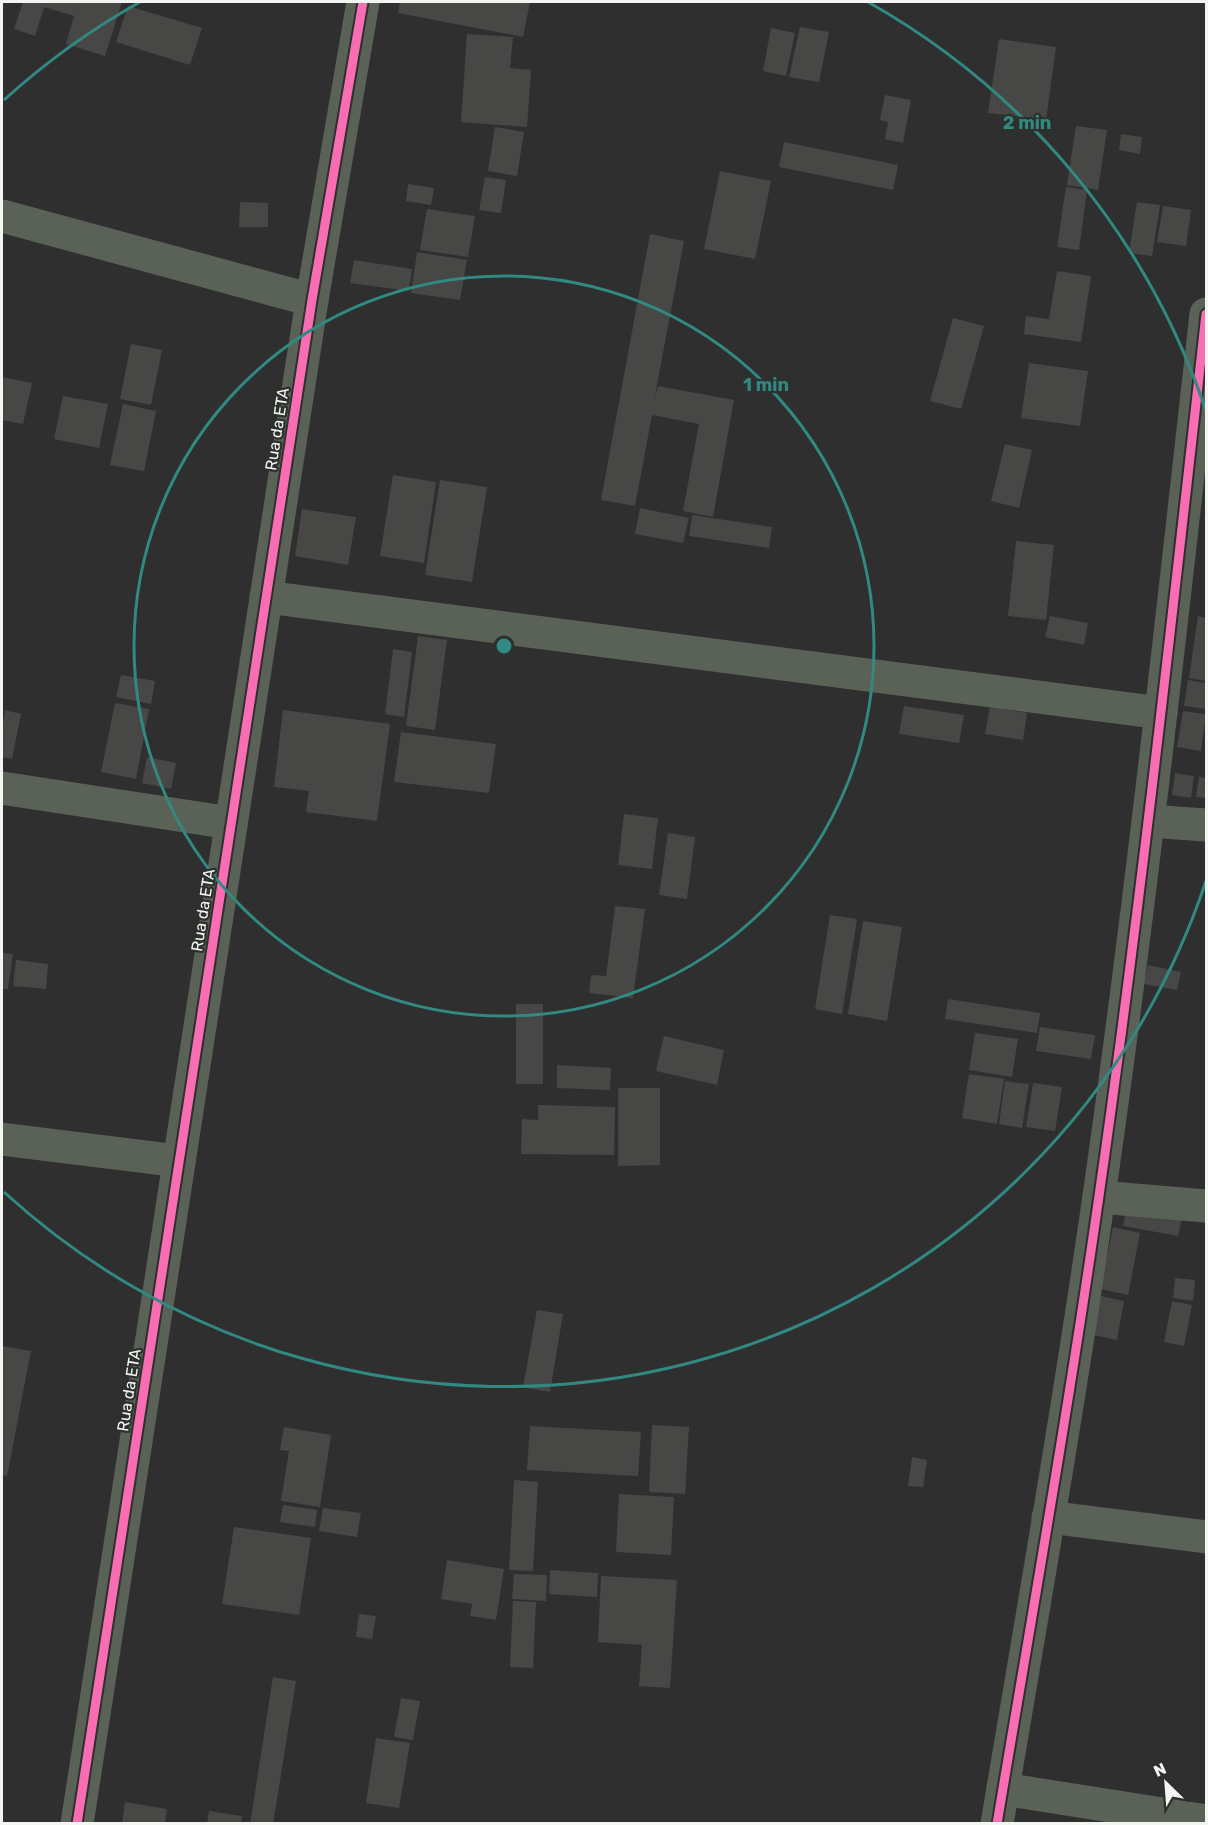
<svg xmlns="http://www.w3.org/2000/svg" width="1208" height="1825" font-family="Rubik,sans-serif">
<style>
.building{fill:#474846}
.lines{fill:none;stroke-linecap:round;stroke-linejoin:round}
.minor{stroke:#5a6257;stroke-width:33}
.cycleway-casing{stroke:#2d302d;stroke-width:13}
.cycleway{stroke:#f96db3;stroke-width:9}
.ring{fill:none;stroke:#318982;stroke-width:3}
.labels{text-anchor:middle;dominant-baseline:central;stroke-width:4.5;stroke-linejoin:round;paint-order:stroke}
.street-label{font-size:16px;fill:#f3f5f3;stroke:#2d302d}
.centre{fill:#318982;stroke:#2d302d;stroke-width:3}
.ring-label{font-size:18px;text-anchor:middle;font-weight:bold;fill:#318982;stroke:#2d302d;stroke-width:4.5;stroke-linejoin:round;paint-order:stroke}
</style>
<rect width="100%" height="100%" fill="#2e2f2e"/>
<g class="building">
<path d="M23,2H122L105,56L66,44L74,16L44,7L35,36L14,29Z"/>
<path d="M400,2H530L523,37L398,13Z"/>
<path d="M128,6L202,28L190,65L116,42Z"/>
<path d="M800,27L829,32L819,82L789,77Z"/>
<path d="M771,28L795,33L786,76L763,71Z"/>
<path d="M467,34L513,37L510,68L531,70L527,127L461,122Z"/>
<path d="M999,39L1056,47L1046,120L988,113Z"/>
<path d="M885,95L911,100L903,143L885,139L888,122L880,120Z"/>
<path d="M1076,126L1107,130L1098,190L1067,185Z"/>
<path d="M495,127L524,132L517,176L488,171Z"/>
<path d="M1121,134L1142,137L1140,154L1119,150Z"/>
<path d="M784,142L898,165L893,190L779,167Z"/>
<path d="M720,171L771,181L755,259L704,249Z"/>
<path d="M485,177L506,180L501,213L479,210Z"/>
<path d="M408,184L434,188L431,205L406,201Z"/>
<path d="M1066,187L1087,190L1079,250L1057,247Z"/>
<path d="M240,202L268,203V227H239Z"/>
<path d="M1137,202L1160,205L1152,256L1129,253Z"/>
<path d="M1163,206L1191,210L1186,246L1157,242Z"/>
<path d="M427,209L475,216L468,257L420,250Z"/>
<path d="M650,234L684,241L654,401L658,386L734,400L713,517L683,511L699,424L652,415L635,506L601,500Z"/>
<path d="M417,252L467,260L460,300L411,293Z"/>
<path d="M354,260L412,269L409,291L350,283Z"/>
<path d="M1057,271L1091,276L1081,342L1024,334L1026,316L1049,319Z"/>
<path d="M953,318L984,326L961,409L930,401Z"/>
<path d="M131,344L162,350L151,405L120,399Z"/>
<path d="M1029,363L1088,371L1080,426L1021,418Z"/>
<path d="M2,377L32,383L23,424L2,420Z"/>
<path d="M63,396L108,404L99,448L54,439Z"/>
<path d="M123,404L156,411L144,471L110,465Z"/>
<path d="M1005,444L1032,450L1019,508L991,501Z"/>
<path d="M393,475L436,482L424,563L380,556Z"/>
<path d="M440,480L487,487L472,582L425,575Z"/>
<path d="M640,508L689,518L683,543L635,534Z"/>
<path d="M302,509L356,517L348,565L295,556Z"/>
<path d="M692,515L772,527L769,548L689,536Z"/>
<path d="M1016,541L1054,545L1046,620L1008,616Z"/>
<path d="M1050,616L1088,623L1084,645L1045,637Z"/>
<path d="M1198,616L1206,618V681L1189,678Z"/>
<path d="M418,636L447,640L435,730L406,726Z"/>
<path d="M393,649L412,652L404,717L385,714Z"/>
<path d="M121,675L155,681L151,704L116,697Z"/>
<path d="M1188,680L1206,683V709L1184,706Z"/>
<path d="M115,703L149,709L136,779L101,772Z"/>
<path d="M904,706L964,715L959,743L899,734Z"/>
<path d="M990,707L1027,713L1023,740L985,734Z"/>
<path d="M5,710L21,714L12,759L2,757V730Z"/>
<path d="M283,710L390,724L377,821L306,812L309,791L274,787Z"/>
<path d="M1183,711L1206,714L1201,751L1177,747Z"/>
<path d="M401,732L496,744L489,793L394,782Z"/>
<path d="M147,757L176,763L171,789L142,783Z"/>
<path d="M1175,773L1194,776L1191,798L1172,795Z"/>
<path d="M1199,777L1206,778V798L1196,797Z"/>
<path d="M624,814L658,818L652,869L618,865Z"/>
<path d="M668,833L695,837L687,899L659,895Z"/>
<path d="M615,906L645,909L633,998L589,993L591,975L606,976Z"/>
<path d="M830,915L857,919L842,1014L815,1009Z"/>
<path d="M863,921L902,927L887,1021L848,1014Z"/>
<path d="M2,953L13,954L8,989H2Z"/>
<path d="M16,960L48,964L46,989L13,986Z"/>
<path d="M1148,965L1181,972L1177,990L1144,984Z"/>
<path d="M948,999L1040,1013L1037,1033L945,1019Z"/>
<rect x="516" y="1004" width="27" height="80"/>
<path d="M1040,1027L1095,1035L1091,1059L1036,1051Z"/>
<path d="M975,1033L1018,1039L1012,1077L969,1070Z"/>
<path d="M664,1036L724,1050L717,1085L656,1071Z"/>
<path d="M557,1065L611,1068L610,1090L557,1088Z"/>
<path d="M969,1074L1004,1079L997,1124L962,1118Z"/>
<path d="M1005,1081L1029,1084L1022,1128L999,1124Z"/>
<path d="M1033,1083L1062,1087L1055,1131L1026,1127Z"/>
<path d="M618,1088H660V1165L618,1166Z"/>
<path d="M538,1105L615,1107L614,1155L521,1154L522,1119L538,1120Z"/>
<path d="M1128,1202L1183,1213L1178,1236L1123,1226Z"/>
<path d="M1113,1227L1140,1233L1128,1295L1100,1289Z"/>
<path d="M1175,1278L1195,1280L1193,1301L1173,1298Z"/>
<path d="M1091,1294L1124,1301L1117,1340L1084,1333Z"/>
<path d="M1172,1301L1192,1305L1184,1346L1164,1342Z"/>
<path d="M537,1310L563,1314L550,1392L523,1387Z"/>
<path d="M2,1346L31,1351L7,1476L2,1475Z"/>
<path d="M652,1425L689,1427L685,1494L649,1492Z"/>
<path d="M530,1426L641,1432L638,1476L527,1470Z"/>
<path d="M284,1427L331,1435L320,1507L281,1501L289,1451L280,1450Z"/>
<path d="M912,1457L927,1460L923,1487L908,1486Z"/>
<path d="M514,1480L538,1482L533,1571L509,1570Z"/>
<path d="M619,1494L674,1497L671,1555L616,1552Z"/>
<path d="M283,1505L317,1510L315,1527L280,1522Z"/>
<path d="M323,1508L361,1513L357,1537L319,1531Z"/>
<path d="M234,1527L311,1538L299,1615L222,1604Z"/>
<path d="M447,1560L504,1569L496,1620L470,1616L472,1604L441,1599Z"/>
<path d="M550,1570L598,1573L597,1597L549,1594Z"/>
<path d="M514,1574L547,1575L546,1601L512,1599Z"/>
<path d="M601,1576L677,1580L670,1688L639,1686L642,1645L598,1642Z"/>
<path d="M513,1601L536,1602L533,1668L510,1667Z"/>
<path d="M359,1614L376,1616L372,1639L356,1637Z"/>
<path d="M273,1677L296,1681L273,1824H250Z"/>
<path d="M401,1698L420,1701L413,1740L394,1737Z"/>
<path d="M376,1738L410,1743L399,1808L366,1803Z"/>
<path d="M125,1802L167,1809L165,1824H122Z"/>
<path d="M209,1811L242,1816L241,1824H207Z"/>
</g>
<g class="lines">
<g class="minor">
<path d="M2,216L312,300"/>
<path d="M266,597L1161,713"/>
<path d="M2,788L231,823"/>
<path d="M1149,821L1206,825"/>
<path d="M2,1139L179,1161"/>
<path d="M1099,1197L1206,1206"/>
<path d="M1048,1517L1206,1537"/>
<path d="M1003,1789L1206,1821"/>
<path d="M77,1824L312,300L363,2"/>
<path d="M997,1824C1032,1615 1069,1406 1099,1196C1141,903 1173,609 1206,314"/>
</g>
<defs>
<g id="cycleway">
<path d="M77,1824L312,300L363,2"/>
<path d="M997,1824C1032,1615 1069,1406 1099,1196C1141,903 1173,609 1206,314"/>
</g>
</defs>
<use href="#cycleway" class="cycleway-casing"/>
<use href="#cycleway" class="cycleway"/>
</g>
<g class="ring">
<circle cx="504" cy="646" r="370"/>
<path d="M1206 881A740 740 0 0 1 4 1192M4 100A740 740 0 0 1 140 2M868 2A740 740 0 0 1 1206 411"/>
</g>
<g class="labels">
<g class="street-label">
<text transform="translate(277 429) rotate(-81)">Rua da ETA</text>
<text transform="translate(203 910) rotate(-81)">Rua da ETA</text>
<text transform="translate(129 1390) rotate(-81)">Rua da ETA</text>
</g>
</g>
<circle cx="504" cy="646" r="9" class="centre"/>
<g class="ring-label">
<text x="1027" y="129">2 min</text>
<text x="766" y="391">1 min</text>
</g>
<rect width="1208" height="1825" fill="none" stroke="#f3f5f3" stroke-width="6"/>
<g transform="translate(1166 1783) rotate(335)" stroke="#2d302d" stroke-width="4.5" paint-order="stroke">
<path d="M0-4.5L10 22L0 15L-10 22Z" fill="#f3f5f3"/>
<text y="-9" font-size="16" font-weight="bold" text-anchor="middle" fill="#f3f5f3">N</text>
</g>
</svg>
